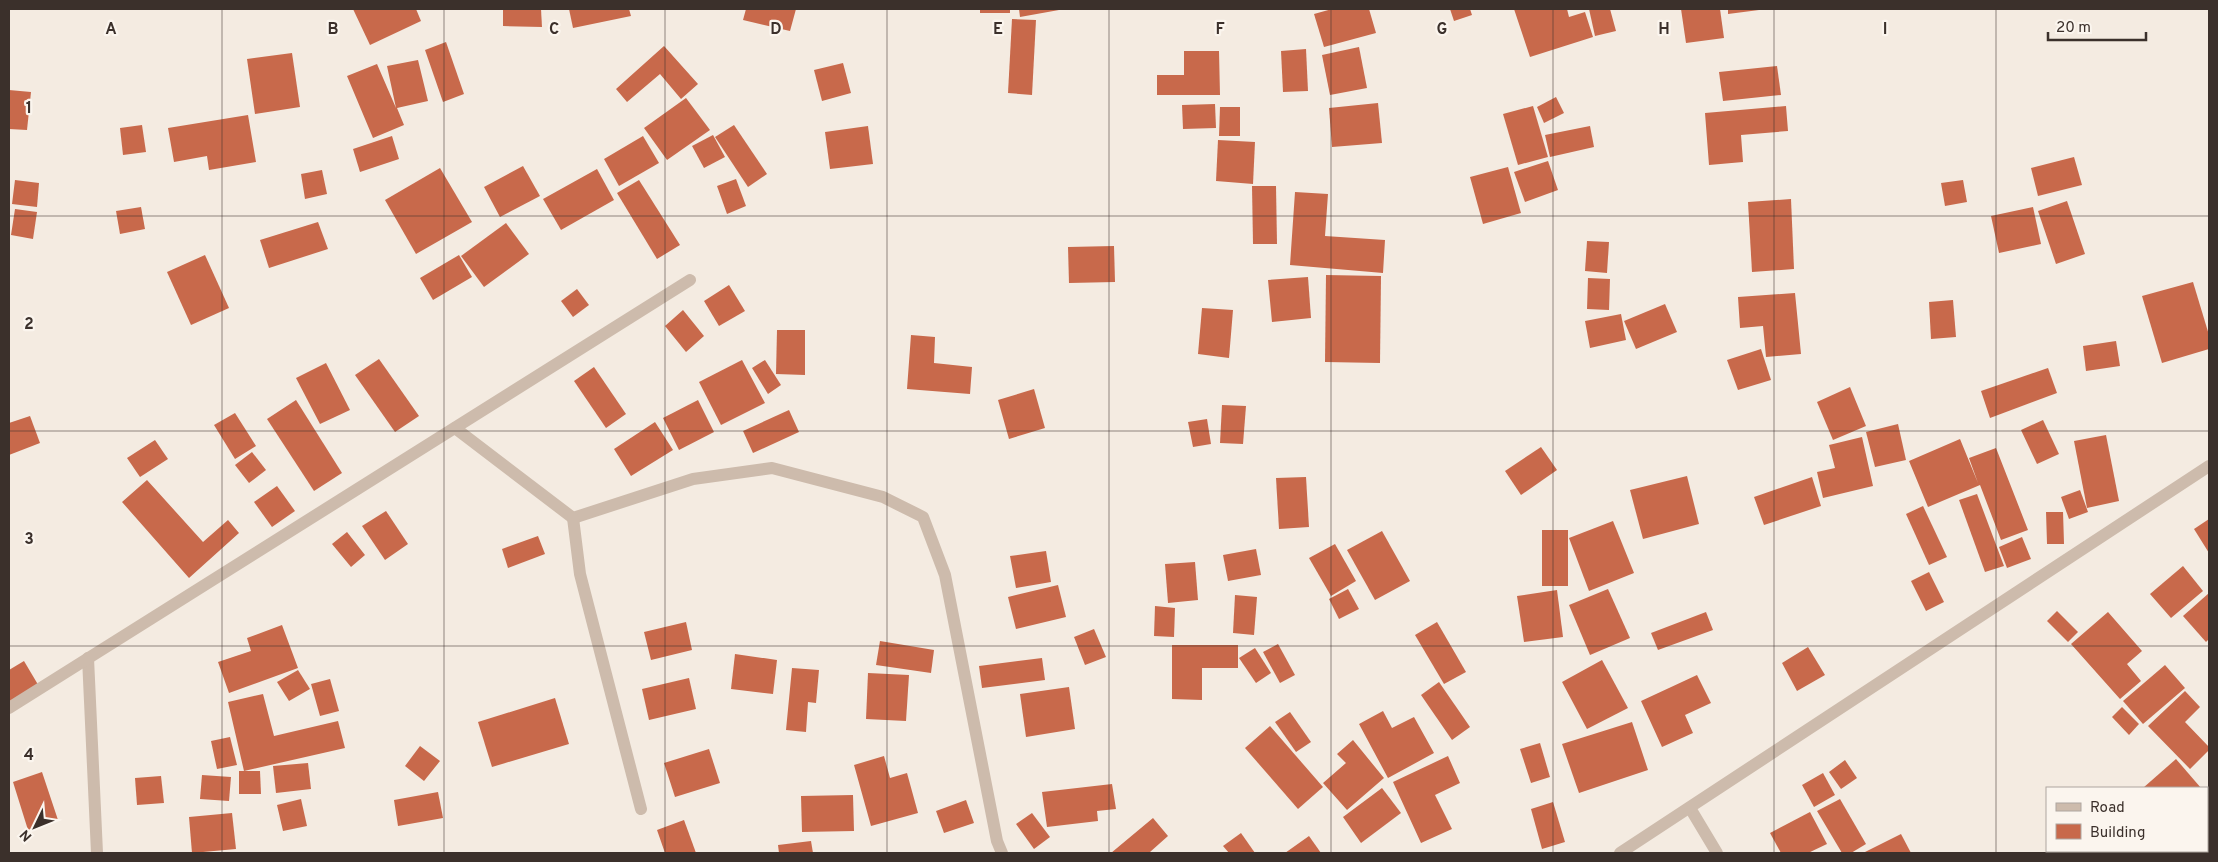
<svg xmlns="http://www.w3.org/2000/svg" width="2218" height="862" font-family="Overpass,sans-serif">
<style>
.building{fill:#c8694b}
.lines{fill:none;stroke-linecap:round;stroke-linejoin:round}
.street{stroke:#cdbbac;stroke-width:12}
.grid{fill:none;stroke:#3b302b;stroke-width:1;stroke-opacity:0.55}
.grid-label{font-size:16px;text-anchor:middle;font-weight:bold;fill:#3b302b;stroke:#fbf5ee;stroke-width:4.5;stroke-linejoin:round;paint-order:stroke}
</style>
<rect width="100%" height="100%" fill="#f4ebe1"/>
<g class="building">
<path d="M353,9H416L421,21L370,45Z"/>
<path d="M503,9H541L542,27L503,26Z"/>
<path d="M569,9H629L631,16L573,28Z"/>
<path d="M746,9H796L790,31L743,20Z"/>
<rect x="980" y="9" width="30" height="4"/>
<path d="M1019,9H1059V10L1020,17Z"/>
<path d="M1332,9H1369L1376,33L1324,47L1314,14Z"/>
<path d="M1450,9H1470L1472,15L1454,21Z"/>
<path d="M1514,9H1567L1569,17L1585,12L1593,37L1530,57Z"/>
<path d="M1589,9H1610L1616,31L1595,36Z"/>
<path d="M1681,9H1720L1724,38L1686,43Z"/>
<path d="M1728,9H1759V10L1728,14Z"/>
<path d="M1012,19L1036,20L1032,95L1008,93Z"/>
<path d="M446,42L464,94L443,102L425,50Z"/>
<path d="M664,46L698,84L681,99L660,74L627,102L616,89Z"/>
<path d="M1359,47L1367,88L1330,95L1322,55Z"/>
<path d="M1306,49L1308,91L1283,92L1281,51Z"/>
<path d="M1184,51H1219L1220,95H1157V75H1184Z"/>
<path d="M292,53L300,107L255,114L247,59Z"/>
<path d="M418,60L428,101L397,108L404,125L373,138L347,76L377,64L396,108L387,66Z"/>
<path d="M843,63L851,93L822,101L814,70Z"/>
<path d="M1777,66L1781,95L1723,101L1719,72Z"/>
<path d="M9,90L31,92L27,130L9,129Z"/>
<path d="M1556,97L1564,113L1544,123L1537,107Z"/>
<path d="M686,98L710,130L667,160L644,128Z"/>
<path d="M1378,103L1382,143L1332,147L1329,108Z"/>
<path d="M1215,104L1216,128L1183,129L1182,105Z"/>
<path d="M1533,106L1548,157L1518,165L1503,114Z"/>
<path d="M1786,106L1788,131L1741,135L1743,162L1709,165L1705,113Z"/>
<path d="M1220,107H1240V136H1219Z"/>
<path d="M248,115L256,162L209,170L207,156L174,162L168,128Z"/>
<path d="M142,125L146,152L123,155L120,128Z"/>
<path d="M734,125L767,174L748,187L715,137Z"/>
<path d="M868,126L873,164L830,169L825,132Z"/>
<path d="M1590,126L1594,147L1550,157L1545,135Z"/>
<path d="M713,135L725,157L704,168L692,146Z"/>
<path d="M392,136L399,159L360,172L353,149Z"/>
<path d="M643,136L659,163L619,186L604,159Z"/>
<path d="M1218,140L1255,142L1253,184L1216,181Z"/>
<path d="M2074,157L2082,185L2038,196L2031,168Z"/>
<path d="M1548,161L1558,190L1525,202L1514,172Z"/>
<path d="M523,166L540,196L500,217L484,187Z"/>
<path d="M1508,167L1521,213L1483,224L1470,177Z"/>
<path d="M440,168L472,222L416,254L385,200Z"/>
<path d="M597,169L614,200L561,230L543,199Z"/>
<path d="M322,170L327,194L305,199L301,174Z"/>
<path d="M736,179L746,206L727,214L717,186Z"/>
<path d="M15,180L39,183L37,207L12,204Z"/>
<path d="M639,180L680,245L657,259L617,193Z"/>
<path d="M1963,180L1967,202L1945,206L1941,183Z"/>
<path d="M1252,186H1276L1277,244H1253Z"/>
<path d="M1295,192L1328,194L1325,236L1385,240L1383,273L1290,265Z"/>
<path d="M1791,199L1794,269L1752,272L1748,202Z"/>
<path d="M2067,201L2085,254L2056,264L2038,211Z"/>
<path d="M141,207L145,229L120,234L116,211Z"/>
<path d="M2033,207L2041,244L1999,253L1991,216Z"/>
<path d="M15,209L37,212L33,239L11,235Z"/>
<path d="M318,222L328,249L269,268L260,240Z"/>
<path d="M506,223L529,254L484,287L461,256Z"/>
<path d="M1587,241L1609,242L1607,273L1585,271Z"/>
<path d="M1114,246L1115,282L1069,283L1068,247Z"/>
<path d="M205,255L229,308L191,325L167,272Z"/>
<path d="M459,255L472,277L433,300L420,278Z"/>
<path d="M1326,275L1381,276L1380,363L1325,362Z"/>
<path d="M1308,277L1311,318L1272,322L1268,280Z"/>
<path d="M1588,278L1610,279L1609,310L1587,309Z"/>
<path d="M2193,282L2209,335V349L2162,363L2142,296Z"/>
<path d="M729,285L745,311L719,326L704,301Z"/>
<path d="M577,289L589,305L573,317L561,301Z"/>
<path d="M1795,293L1801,354L1766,357L1763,326L1740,328L1738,297Z"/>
<path d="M1953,300L1956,337L1931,339L1929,302Z"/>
<path d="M1665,304L1677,332L1636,349L1624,321Z"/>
<path d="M1202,308L1233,310L1229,358L1198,354Z"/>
<path d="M683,310L704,336L686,352L665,326Z"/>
<path d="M1621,314L1626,340L1590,348L1585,321Z"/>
<path d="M777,330H805V375L776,374Z"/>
<path d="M911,335L935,337L934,363L972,367L970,394L907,389Z"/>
<path d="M2116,341L2120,366L2086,371L2083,346Z"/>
<path d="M1761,349L1771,380L1738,390L1727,360Z"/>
<path d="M379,359L419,416L395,432L355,375Z"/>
<path d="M742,360L765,403L721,425L699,382Z"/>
<path d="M765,360L781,385L768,394L752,368Z"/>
<path d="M326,363L350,410L320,424L296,378Z"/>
<path d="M594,367L626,414L606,428L574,381Z"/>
<path d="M2048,368L2057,393L1990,418L1981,391Z"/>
<path d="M1850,387L1866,426L1833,440L1817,402Z"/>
<path d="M1034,389L1045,428L1009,439L998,400Z"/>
<path d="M296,400L342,473L314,491L267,419Z"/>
<path d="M698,400L714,432L679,450L663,418Z"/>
<path d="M1222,405L1246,406L1243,444L1220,443Z"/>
<path d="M789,410L799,432L753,453L743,431Z"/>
<path d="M235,413L256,446L235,459L214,425Z"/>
<path d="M30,416L40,443L9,455V423Z"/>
<path d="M1207,419L1211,444L1193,447L1188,422Z"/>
<path d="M2043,420L2059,454L2037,464L2021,430Z"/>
<path d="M655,422L673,450L631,476L614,449Z"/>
<path d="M1898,424L1906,460L1875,467L1866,432Z"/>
<path d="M2106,435L2119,501L2087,508L2074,441Z"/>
<path d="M1862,437L1873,486L1823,498L1817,472L1835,468L1829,445Z"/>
<path d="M1960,439L1978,483L1969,458L1996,448L2028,530L2001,540L1980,485L1928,507L1909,461Z"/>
<path d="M155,440L168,459L140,477L127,458Z"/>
<path d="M1541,447L1557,470L1521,495L1505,471Z"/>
<path d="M252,452L266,470L249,483L235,465Z"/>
<path d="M1687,476L1699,524L1643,539L1630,490Z"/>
<path d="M1306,477L1309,527L1279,529L1276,478Z"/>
<path d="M1812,477L1821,506L1764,525L1754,497Z"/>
<path d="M147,480L203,542L228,520L239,533L189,578L122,502Z"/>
<path d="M277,486L295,511L272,527L254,502Z"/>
<path d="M2080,490L2088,512L2069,519L2061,497Z"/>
<path d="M1977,494L2004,566L1985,572L1959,500Z"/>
<path d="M1923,506L1947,557L1929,565L1906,514Z"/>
<path d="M386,511L408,544L385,560L362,526Z"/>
<path d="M2046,512H2063L2064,544H2047Z"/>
<path d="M2209,519V553L2194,529Z"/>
<path d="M1613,521L1634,573L1589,591L1569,538Z"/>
<rect x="1542" y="530" width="26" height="56"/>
<path d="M1382,531L1410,581L1375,600L1347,550Z"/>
<path d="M347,532L365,555L351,567L332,544Z"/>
<path d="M538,536L545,554L508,568L502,549Z"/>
<path d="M2022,537L2031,559L2007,568L1999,547Z"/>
<path d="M1335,544L1356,581L1331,596L1309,558Z"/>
<path d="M1256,549L1261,575L1228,581L1223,555Z"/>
<path d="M1046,551L1051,582L1016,588L1010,556Z"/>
<path d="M1195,562L1198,600L1168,603L1165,564Z"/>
<path d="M2183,566L2203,591L2171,618L2150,594Z"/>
<path d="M1929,572L1944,602L1926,611L1911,581Z"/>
<path d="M1058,585L1066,617L1016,629L1008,597Z"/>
<path d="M1348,589L1359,609L1339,619L1329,599Z"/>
<path d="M1608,589L1630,638L1590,655L1569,605Z"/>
<path d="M1557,590L1563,637L1524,642L1517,596Z"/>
<path d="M2209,593V639L2206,642L2183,616Z"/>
<path d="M1235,595L1257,597L1254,635L1233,633Z"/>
<path d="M1155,606L1175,608L1174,637L1154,636Z"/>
<path d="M2057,611L2078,632L2068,642L2047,621Z"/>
<path d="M1706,612L1713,630L1658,650L1651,633Z"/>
<path d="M2108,612L2142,651L2127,664L2141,681L2120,699L2071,644Z"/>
<path d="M686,622L692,650L651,660L644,632Z"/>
<path d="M1437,622L1466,672L1444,684L1415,635Z"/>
<path d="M282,625L298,668L229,693L218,662L251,651L247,638Z"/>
<path d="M1094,629L1106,657L1085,665L1074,637Z"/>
<path d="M880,641L934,650L931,673L876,665Z"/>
<path d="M1278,644L1295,675L1280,683L1263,652Z"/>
<path d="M1172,645H1238V668H1202V700L1172,699Z"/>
<path d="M1808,647L1825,675L1797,691L1782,663Z"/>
<path d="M1255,648L1271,673L1256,683L1239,658Z"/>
<path d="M735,654L777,660L773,694L731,689Z"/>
<path d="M1042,658L1045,680L982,688L979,666Z"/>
<path d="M1602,660L1628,708L1587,729L1562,682Z"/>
<path d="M24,661L40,688L9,706V670Z"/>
<path d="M2165,665L2185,688L2143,724L2123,701Z"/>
<path d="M792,668L819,670L816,703L808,702L806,732L786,730Z"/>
<path d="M298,670L310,689L289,701L277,682Z"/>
<path d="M868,673L909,675L906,721L866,719Z"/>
<path d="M1697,675L1711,703L1685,715L1693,733L1662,747L1641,701Z"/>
<path d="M689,678L696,709L649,720L642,689Z"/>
<path d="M330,679L339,711L320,716L311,684Z"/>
<path d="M1439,682L1470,727L1452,740L1421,695Z"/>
<path d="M1069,687L1075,729L1026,737L1020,694Z"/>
<path d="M2185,691L2200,707L2185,722L2209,747V750L2190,769L2148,726Z"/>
<path d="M263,694L274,736L338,721L345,748L244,771L228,702Z"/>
<path d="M555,698L569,744L492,767L478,722Z"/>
<path d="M2122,707L2139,724L2129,735L2112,717Z"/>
<path d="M1383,711L1392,728L1414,717L1434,753L1388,778L1359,724Z"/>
<path d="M1290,712L1311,742L1296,752L1275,722Z"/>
<path d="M1632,722L1648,770L1579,793L1562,744Z"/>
<path d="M1270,726L1323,787L1298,809L1245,748Z"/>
<path d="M230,737L237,765L217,769L211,741Z"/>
<path d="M1353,740L1384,778L1347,810L1323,783L1346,763L1337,754Z"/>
<path d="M1540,743L1550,777L1531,783L1520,749Z"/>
<path d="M420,746L440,761L424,781L405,766Z"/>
<path d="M709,749L720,783L675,797L664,763Z"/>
<path d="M884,756L890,778L907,773L918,813L871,826L854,765Z"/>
<path d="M1448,756L1460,783L1435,795L1452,829L1421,843L1393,782Z"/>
<path d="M2176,759L2201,788H2143Z"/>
<path d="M1845,760L1857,778L1841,789L1829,772Z"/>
<path d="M308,763L311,789L276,793L273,766Z"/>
<path d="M239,771H260L261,794H239Z"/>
<path d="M42,772L58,820L28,830L13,782Z"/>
<path d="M1823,773L1835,795L1814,807L1802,785Z"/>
<path d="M202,775L231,777L229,801L200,799Z"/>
<path d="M161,776L164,803L137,805L135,778Z"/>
<path d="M1112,784L1116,809L1097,811L1098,821L1047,827L1042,792Z"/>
<path d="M1382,788L1401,813L1361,843L1343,817Z"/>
<path d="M438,792L443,818L398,826L394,800Z"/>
<path d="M853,795L854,831L802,832L801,796Z"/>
<path d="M301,799L307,826L283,831L277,805Z"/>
<path d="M1840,799L1866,844L1851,853H1842L1817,811Z"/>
<path d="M966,800L974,823L944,833L936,811Z"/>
<path d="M1553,802L1565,842L1542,849L1531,809Z"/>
<path d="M1810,812L1827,844L1808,853H1781L1770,833Z"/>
<path d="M232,813L236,849L192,853L189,817Z"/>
<path d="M1032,813L1050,837L1034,849L1016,824Z"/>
<path d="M1153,818L1168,836L1150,852L1151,853H1111Z"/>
<path d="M684,820L696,853H665L657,830Z"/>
<path d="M1241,833L1255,853H1229L1223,846Z"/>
<path d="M1901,834L1911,853H1863Z"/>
<path d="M1309,836L1321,853H1285Z"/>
<path d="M811,841L813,853H779L778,845Z"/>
</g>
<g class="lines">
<g class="street">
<path d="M455,428L573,518L693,479L772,468L883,497L923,517L945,575L997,841L1002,853"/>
<path d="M573,518L580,574L641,809"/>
<path d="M88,658L97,853"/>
<path d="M9,708L690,280"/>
<path d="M1690,808L1717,853"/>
<path d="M1620,853L2209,466"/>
</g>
</g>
<path class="grid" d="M222,9V853M444,9V853M665,9V853M887,9V853M1109,9V853M1331,9V853M1553,9V853M1774,9V853M1996,9V853M9,216H2209M9,431H2209M9,646H2209"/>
<g class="grid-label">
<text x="111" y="34">A</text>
<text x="333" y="34">B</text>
<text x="554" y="34">C</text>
<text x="776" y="34">D</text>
<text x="998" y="34">E</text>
<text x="1220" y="34">F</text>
<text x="1442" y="34">G</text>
<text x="1664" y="34">H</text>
<text x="1885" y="34">I</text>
<text x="29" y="113">1</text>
<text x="29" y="329">2</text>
<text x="29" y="544">3</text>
<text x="29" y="760">4</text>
</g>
<rect width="2218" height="862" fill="none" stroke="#3b302b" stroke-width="20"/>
<rect x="2046" y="787" width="162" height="65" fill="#fbf5ee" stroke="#aea6a0"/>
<rect x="2056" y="803" width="25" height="8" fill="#cdbbac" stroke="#aea6a0"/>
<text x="2090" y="812" font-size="15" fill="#3b302b">Road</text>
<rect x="2056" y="824" width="25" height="15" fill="#c8694b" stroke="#aea6a0"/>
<text x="2090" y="837" font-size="15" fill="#3b302b">Building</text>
<g transform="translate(35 827) rotate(227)" stroke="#fbf5ee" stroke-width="4" paint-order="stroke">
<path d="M0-4L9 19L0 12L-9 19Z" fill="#3b302b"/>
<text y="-8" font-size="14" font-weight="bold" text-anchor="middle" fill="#3b302b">N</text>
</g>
<path d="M2048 32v8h98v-8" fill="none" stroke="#3b302b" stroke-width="2.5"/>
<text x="2056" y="32" font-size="15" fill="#3b302b" stroke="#fbf5ee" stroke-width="4" paint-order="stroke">20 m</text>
</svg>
